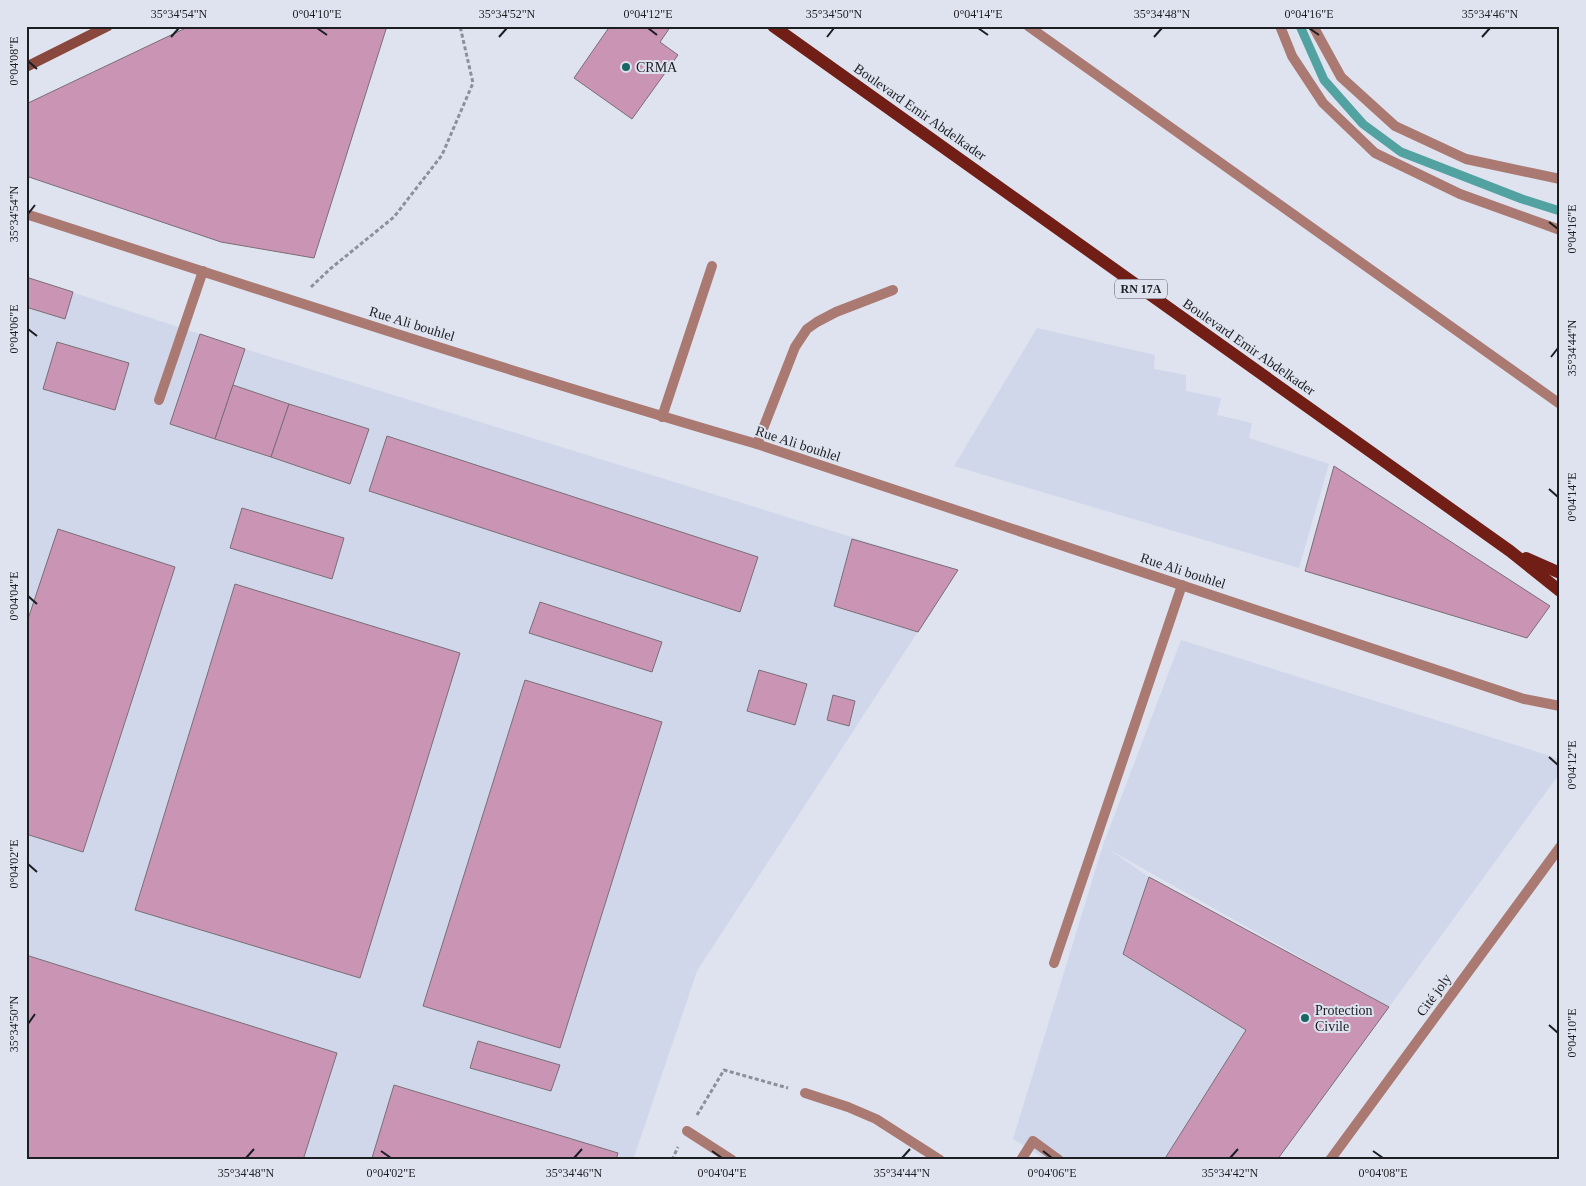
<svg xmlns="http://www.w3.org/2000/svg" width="1586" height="1186" font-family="'Times New Roman',serif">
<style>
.built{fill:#d1d7ea}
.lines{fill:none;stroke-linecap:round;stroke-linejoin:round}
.stream{stroke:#53a2a2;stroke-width:9}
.building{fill:#ca95b5;stroke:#796e75}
.path{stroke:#8d9099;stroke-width:3;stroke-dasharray:4 2.5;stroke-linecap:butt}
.lane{stroke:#aa7a72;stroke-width:10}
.street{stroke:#aa7a72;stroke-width:10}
.secondary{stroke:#8a473d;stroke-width:10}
.primary{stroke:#711f16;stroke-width:12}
.ticks{fill:none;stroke:#1d1e22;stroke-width:2}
.poi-dot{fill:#186665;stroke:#dfe3ef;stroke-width:2}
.labels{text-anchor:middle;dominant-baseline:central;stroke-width:4;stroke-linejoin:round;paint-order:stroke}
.shield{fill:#dfe3ef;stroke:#575960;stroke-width:1}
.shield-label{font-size:12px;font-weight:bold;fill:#1d1e22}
.poi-label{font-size:14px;fill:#1d1e22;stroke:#dfe3ef;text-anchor:start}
.street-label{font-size:14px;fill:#1d1e22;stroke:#dfe3ef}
.neatline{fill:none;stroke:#1d1e22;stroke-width:2}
.ticks-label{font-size:12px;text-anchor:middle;fill:#1d1e22}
</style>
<rect width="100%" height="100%" fill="#dfe3ef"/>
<g class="built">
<path d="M26,277L245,349L958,570L697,971L633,1160H26Z"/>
<path d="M1037,328L1155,355L1154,369L1186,375V391L1221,398L1217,415L1252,423L1249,438L1329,464L1299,568L954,466Z"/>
<path d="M1181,640L1560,759V773L1389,1007L1110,850L1149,877L1123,954L1246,1030L1164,1160H1047L1013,1139L1103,845Z"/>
</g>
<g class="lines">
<path class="stream" d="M1300,26L1324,80L1363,124L1401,152L1522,199L1560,211"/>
</g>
<g class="building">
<path d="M190,26H387L314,258L221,242L26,176V104Z"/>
<path d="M610,26H671L660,42L678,55L632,119L574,78Z"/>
<path d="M26,277L73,292L65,319L26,307Z"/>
<path d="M200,334L245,349L215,439L170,424Z"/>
<path d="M57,342L129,363L115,410L43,389Z"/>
<path d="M233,385L289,404L271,457L215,439Z"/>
<path d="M289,404L369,429L350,484L271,457Z"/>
<path d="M387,436L758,557L740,612L369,491Z"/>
<path d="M1334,466L1550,606L1527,638L1305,571Z"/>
<path d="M242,508L344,538L332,579L230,548Z"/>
<path d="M58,529L175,567L83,852L26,834V625Z"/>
<path d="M852,539L958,570L918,632L834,606Z"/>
<path d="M235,584L460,653L360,978L135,910Z"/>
<path d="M540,602L662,642L652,672L529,633Z"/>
<path d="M759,670L807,684L795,725L747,711Z"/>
<path d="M525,680L662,722L560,1048L423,1006Z"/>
<path d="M833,695L855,701L849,726L827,720Z"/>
<path d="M1149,877L1389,1007L1277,1160H1164L1246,1030L1123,954Z"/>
<path d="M26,955L337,1053L303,1160H26Z"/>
<path d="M478,1041L560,1065L551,1091L470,1068Z"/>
<path d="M394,1085L618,1153L616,1160H379L372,1158Z"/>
</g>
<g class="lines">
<g class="path">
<path d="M311,287L330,269L394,217L442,155L473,83L460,26"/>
<path d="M697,1115L724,1070L788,1088"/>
<path d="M672,1160L678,1147"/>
</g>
<g class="lane">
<path d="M159,400L203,271"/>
<path d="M662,417L712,266"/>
<path d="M757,444L795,347L807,329L817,322L836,312L893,290"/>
<path d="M1054,963L1182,585"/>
</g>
<g class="street">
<path d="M1028,26L1560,404"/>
<path d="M1280,26L1292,56L1323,103L1375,153L1460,194L1560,230"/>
<path d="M1313,26L1341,77L1395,126L1466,159L1560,179"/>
<path d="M26,214C269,293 512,373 757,444L1524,699L1560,706"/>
<path d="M805,1093L848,1107L876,1119L940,1160"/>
<path d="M687,1131L732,1160"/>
<path d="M1021,1160L1033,1141L1059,1160"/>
<path d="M1330,1160L1560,847"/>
</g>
<path class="secondary" d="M26,67L108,26"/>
<g class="primary">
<path d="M773,26L1510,551L1560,591"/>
<path d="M1526,558L1560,573"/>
</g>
</g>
<path class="ticks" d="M317,28L327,35M648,28L657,35M978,28L988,35M1309,28L1319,35M171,37L179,28M499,37L507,28M827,37L834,28M1154,37L1162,28M1482,37L1490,28M28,61L37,69M28,214L35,205M1549,222L1558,229M28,329L37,336M1551,357L1558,348M1549,489L1558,497M28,596L37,604M1549,757L1558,765M28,864L37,872M28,1024L35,1014M1549,1025L1558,1033M381,1151L391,1158M712,1151L722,1158M1043,1151L1052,1158M1373,1151L1383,1158M246,1158L254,1149M574,1158L582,1149M902,1158L910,1149M1230,1158L1238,1149"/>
<g class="poi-dot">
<circle cx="626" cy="67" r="5"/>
<circle cx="1305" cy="1018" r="5"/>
</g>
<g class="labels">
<rect class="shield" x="1115" y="279.5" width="52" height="19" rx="4"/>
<g class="shield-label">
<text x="1141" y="289">RN 17A</text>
</g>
<g class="poi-label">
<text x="636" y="67">CRMA</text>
<text x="1315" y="1010">Protection<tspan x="1315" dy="16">Civile</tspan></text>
</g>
<g class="street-label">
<text transform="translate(920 112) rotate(35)">Boulevard Emir Abdelkader</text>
<text transform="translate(412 324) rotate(17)">Rue Ali bouhlel</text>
<text transform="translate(1249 347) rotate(35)">Boulevard Emir Abdelkader</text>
<text transform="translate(798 444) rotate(18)">Rue Ali bouhlel</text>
<text transform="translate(1183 571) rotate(18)">Rue Ali bouhlel</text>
<text transform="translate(1434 995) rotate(-54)">Cité joly</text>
</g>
</g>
<rect width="1586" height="1186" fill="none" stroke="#dfe3ef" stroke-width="55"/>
<rect x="28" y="28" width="1530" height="1130" class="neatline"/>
<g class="ticks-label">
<text x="179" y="18">35°34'54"N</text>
<text x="317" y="18">0°04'10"E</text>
<text x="507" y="18">35°34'52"N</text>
<text x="648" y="18">0°04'12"E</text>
<text x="834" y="18">35°34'50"N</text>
<text x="978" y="18">0°04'14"E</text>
<text x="1162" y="18">35°34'48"N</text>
<text x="1309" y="18">0°04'16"E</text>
<text x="1490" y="18">35°34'46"N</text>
<text transform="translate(14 61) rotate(-90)" y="4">0°04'08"E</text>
<text transform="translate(14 214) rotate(-90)" y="4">35°34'54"N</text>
<text transform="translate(1572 229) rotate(-90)" y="4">0°04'16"E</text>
<text transform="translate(14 329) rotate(-90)" y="4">0°04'06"E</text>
<text transform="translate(1572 348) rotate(-90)" y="4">35°34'44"N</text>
<text transform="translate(1572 497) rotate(-90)" y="4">0°04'14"E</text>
<text transform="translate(14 596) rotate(-90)" y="4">0°04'04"E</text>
<text transform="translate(1572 765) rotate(-90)" y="4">0°04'12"E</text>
<text transform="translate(14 864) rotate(-90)" y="4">0°04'02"E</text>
<text transform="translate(14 1024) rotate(-90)" y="4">35°34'50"N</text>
<text transform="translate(1572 1033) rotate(-90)" y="4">0°04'10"E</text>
<text x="246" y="1177">35°34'48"N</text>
<text x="391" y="1177">0°04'02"E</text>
<text x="574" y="1177">35°34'46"N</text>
<text x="722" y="1177">0°04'04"E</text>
<text x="902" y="1177">35°34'44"N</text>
<text x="1052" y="1177">0°04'06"E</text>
<text x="1230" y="1177">35°34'42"N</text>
<text x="1383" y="1177">0°04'08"E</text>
</g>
</svg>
